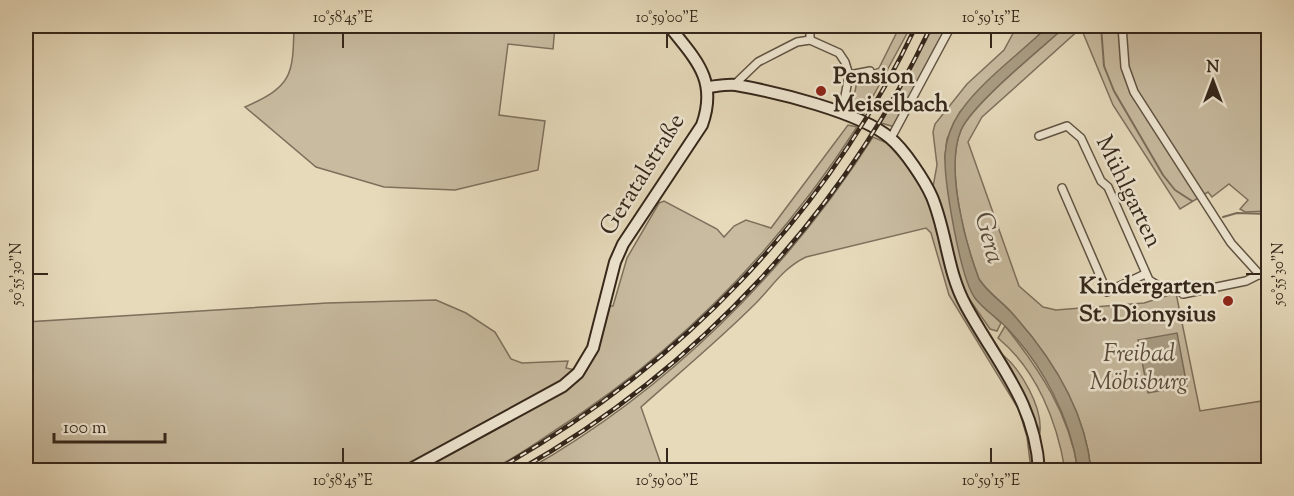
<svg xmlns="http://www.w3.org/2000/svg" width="1294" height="496" font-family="'Sorts Mill Goudy',serif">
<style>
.green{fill:#c8bba0;stroke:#7e705d;stroke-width:1.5}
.water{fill:#a99d84;stroke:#7a6d5a;stroke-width:1.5}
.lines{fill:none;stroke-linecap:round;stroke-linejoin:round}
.stream{stroke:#7a6d5a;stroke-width:2}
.street-casing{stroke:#605342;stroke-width:10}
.secondary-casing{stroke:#34261a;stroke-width:14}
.street{stroke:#efe7d3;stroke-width:7}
.secondary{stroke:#efe7d3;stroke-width:10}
.rail-casing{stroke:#34261a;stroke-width:4.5}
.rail{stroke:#efe7d3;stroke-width:2;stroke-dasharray:7;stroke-linecap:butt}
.ticks{fill:none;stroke:#34261a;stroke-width:2}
.poi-dot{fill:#8f2418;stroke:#efe7d3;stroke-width:2}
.labels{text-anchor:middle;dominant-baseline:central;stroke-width:5;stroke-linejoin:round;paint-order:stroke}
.poi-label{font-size:24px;font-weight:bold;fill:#34261a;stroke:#efe7d3;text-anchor:start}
.street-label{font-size:24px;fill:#34261a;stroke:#efe7d3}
.park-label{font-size:24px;font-style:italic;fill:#594b3c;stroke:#efe7d3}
.water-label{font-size:26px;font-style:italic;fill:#574a3a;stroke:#efe7d3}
.neatline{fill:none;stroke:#34261a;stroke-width:2}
.ticks-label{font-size:15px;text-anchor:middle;fill:#34261a}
</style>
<rect width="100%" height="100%" fill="#e6dabb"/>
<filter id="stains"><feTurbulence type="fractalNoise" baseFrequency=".00333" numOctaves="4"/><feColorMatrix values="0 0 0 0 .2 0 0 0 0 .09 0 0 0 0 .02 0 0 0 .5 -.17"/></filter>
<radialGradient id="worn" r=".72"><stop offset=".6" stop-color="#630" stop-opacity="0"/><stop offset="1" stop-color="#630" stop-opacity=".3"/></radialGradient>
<g class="green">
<path d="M294,26H555L553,49L508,44L499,115L545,121L538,170L455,190L384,187L316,167L245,107C292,86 293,76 294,26Z"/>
<path d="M900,26H911L864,113L852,107L857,81L860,76L879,68Z"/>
<path d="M934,26H949L895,127L881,123Z"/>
<path d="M1017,26H1048L960,112L947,139L945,156L948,182L960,249L975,298L1001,323L997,331L990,329L963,290L933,187L937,165L933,132L935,124L967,84L1004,50Z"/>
<path d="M1066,26H1134L1135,31L1149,26H1268V211L1245,212L1240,209L1248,200L1229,184L1212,197L1208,192L1180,209L1113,105L1081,28L982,117L968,142L1019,286L1043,307L1056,310L1144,303L1176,293L1200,411L1268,400V470H1091C1085,410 1051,356 1011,312C1000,300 988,293 979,279C965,242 945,167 961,130C973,104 1042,47 1066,26Z"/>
<path d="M848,125L857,127C778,249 677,353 554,431C538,442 505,465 488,470C474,474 436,471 420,470L570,388L582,377L598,350L610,306H613L627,258L659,203L664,201L717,229L724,237L734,226L746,220L771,228Z"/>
<path d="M873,137L887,143L904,162L930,201L942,250L1026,416L1035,470H1031L1027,437L1019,410L949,295L931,233L926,228L806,257C783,268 772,287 755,304C719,340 679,373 641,407L663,470H527C668,390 786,273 873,137Z"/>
<path d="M436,300L466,313L495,332L511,359L522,363L568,361L566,368L575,370L554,387L399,470H26V322L327,303Z"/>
<path d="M1005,326C1040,370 1069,413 1078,470H1065C1057,422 1037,370 998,338Z"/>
<path d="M1003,355C1021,370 1042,406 1040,431Z"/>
</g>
<g class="water">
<path d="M1048,26H1066C1042,48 973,103 961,130C945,168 965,242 979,279C988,293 1000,300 1011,312C1051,356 1085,409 1091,470H1078C1070,417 1043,365 1005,326C995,316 983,309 975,298C960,278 944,181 945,155C946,140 951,125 960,112C983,79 1020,54 1048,26Z"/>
<path d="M1177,333L1187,386L1148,393L1138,340Z"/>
</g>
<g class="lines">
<g class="stream">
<path d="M1101,26L1104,66L1114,91L1163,175L1175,190L1192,201"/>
<path d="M1223,217L1237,213L1268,214"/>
</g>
<defs>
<g id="street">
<path d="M810,26V40"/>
<path d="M1122,26L1125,67L1134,92L1231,243L1260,275"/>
<path d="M849,75L870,71"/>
<path d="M734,85L758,62L797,42L810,40L839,53L845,62L849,75L842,112"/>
<path d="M1039,136L1067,126L1081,138L1101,181L1108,187L1149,280L1165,290L1187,292"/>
<path d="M891,138L951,26"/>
<path d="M1062,188L1107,292L1145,274"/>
<path d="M1183,294L1246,281L1268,270"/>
</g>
<g id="secondary">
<path d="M709,87C717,86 727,84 736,85C776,92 860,112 890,138C904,149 925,181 932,197C947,233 947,272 966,306C997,363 1035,402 1039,470"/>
<path d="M409,470L563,386L578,373L593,348L615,262L623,244L702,125C718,80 696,60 669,26"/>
</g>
</defs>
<use href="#street" class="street-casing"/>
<use href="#secondary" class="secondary-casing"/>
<use href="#street" class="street"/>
<use href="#secondary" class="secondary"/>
<defs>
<g id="rail">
<path d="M496,470C679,367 826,216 916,26"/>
<path d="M519,470C697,370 845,211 931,26"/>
</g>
</defs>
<use href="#rail" class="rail-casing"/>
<use href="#rail" class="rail"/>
</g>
<path class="ticks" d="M343,33V48M667,33V48M991,33V48M33,274H48M1246,274H1261M343,448V463M667,448V463M991,448V463"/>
<g class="poi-dot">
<circle cx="821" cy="91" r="6"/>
<circle cx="1228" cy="301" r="6"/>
</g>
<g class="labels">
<g class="poi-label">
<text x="833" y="77">Pension<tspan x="833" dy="28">Meiselbach</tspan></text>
<text x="1216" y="287" text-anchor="end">Kindergarten<tspan x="1216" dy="28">St. Dionysius</tspan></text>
</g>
<g class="street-label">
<text transform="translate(643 175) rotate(-58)">Geratalstraße</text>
<text transform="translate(1128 192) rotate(64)">Mühlgarten</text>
</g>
<g class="park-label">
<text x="1139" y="355">Freibad<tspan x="1139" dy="28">Möbisburg</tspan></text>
</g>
<g class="water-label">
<text transform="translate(988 238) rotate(75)">Gera</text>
</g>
</g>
<rect width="1294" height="496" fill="none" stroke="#e6dabb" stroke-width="66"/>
<g transform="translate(1213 81)" stroke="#efe7d3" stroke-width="4.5" paint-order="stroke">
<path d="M0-4.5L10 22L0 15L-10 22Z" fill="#34261a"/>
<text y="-9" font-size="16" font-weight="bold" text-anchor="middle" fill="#34261a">N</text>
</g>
<path d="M54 433v9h111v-9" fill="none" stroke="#34261a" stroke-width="3"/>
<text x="63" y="433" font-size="18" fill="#34261a" stroke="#efe7d3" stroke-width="4.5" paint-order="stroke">100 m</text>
<rect x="33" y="33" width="1228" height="430" class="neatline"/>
<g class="ticks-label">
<text x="343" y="22">10°58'45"E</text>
<text x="667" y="22">10°59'00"E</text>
<text x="991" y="22">10°59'15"E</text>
<text transform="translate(16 274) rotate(-90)" y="5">50°55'30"N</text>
<text transform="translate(1278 274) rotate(-90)" y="5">50°55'30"N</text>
<text x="343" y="485">10°58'45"E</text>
<text x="667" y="485">10°59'00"E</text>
<text x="991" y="485">10°59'15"E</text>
</g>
<rect width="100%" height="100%" filter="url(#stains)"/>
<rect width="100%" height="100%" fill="url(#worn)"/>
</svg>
